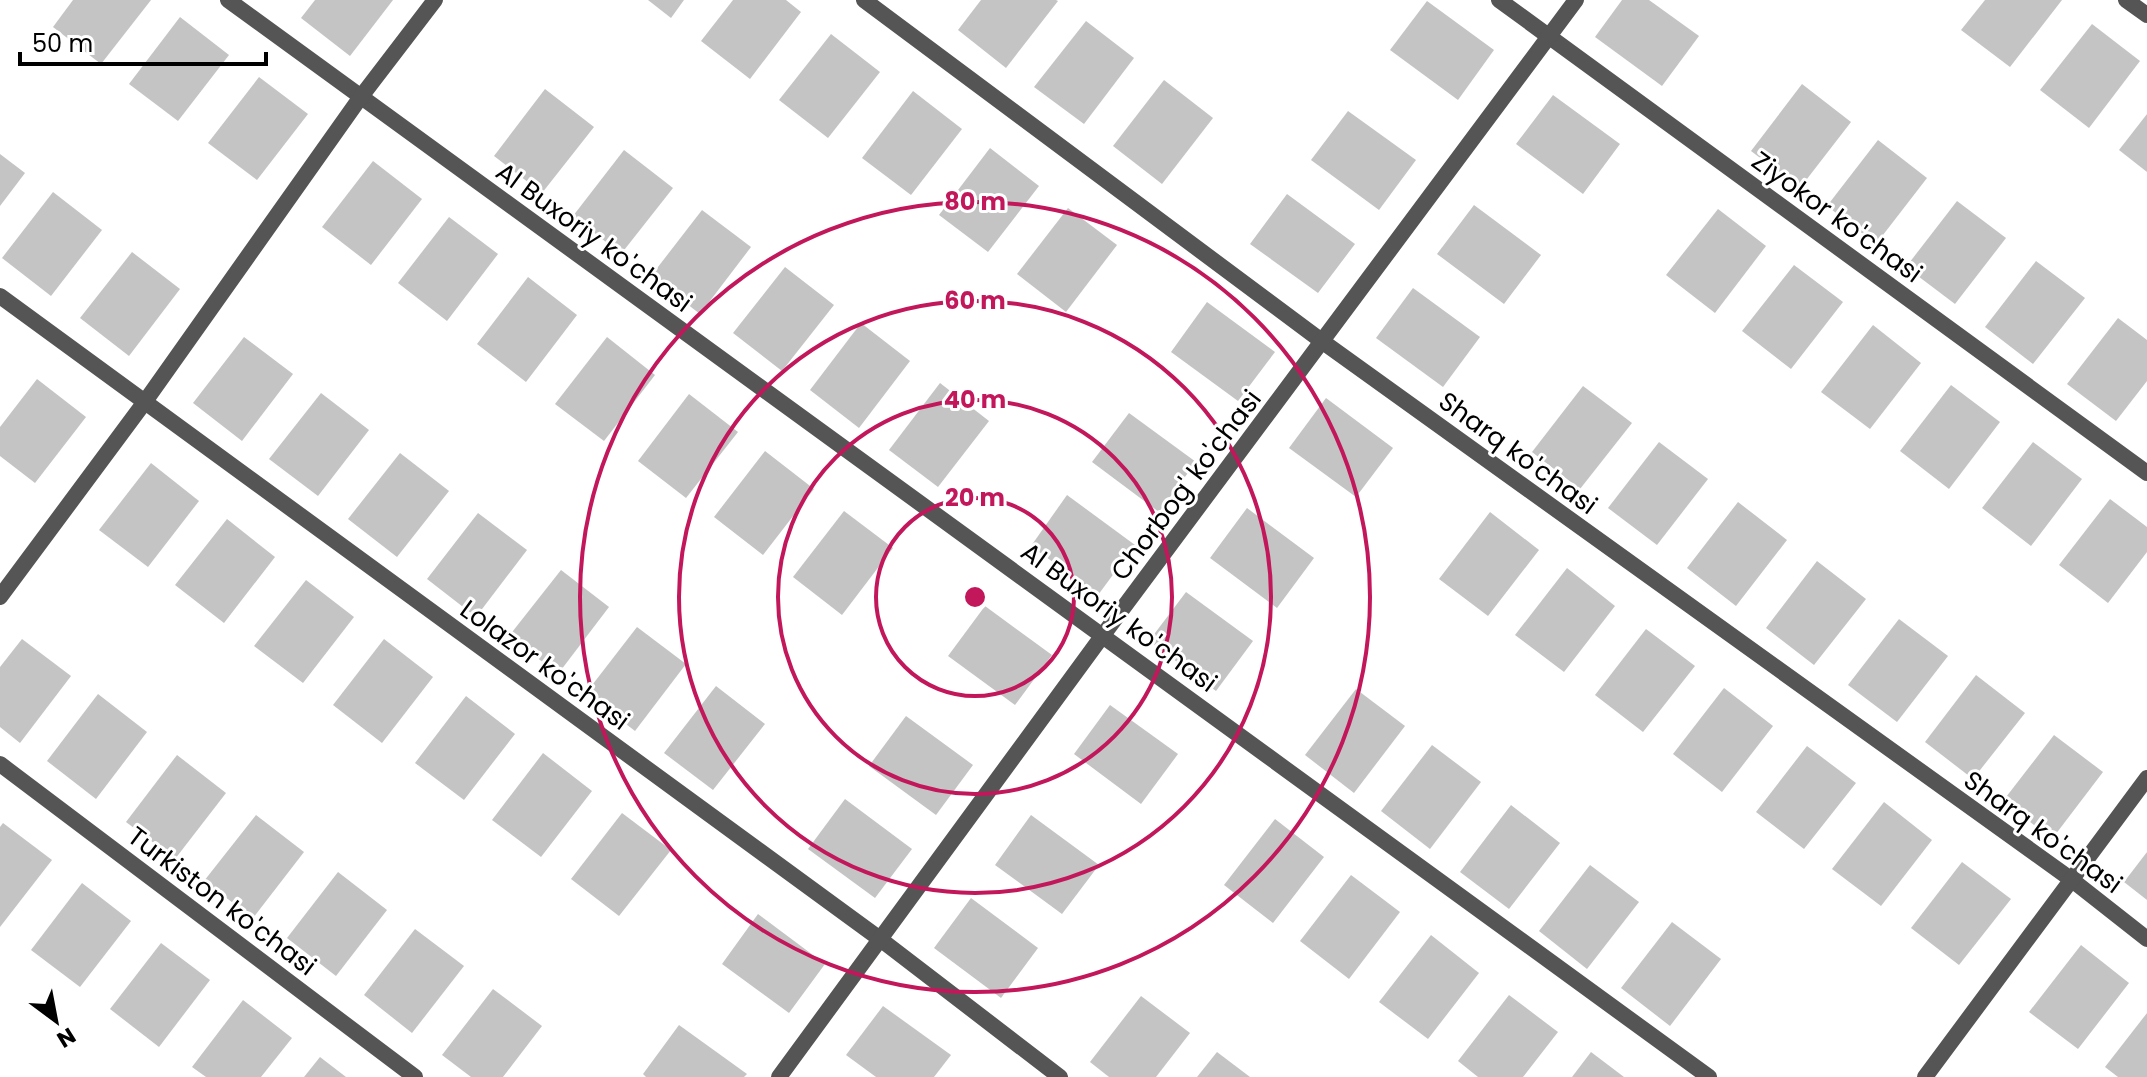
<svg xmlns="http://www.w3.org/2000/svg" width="2147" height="1077" font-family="Poppins,sans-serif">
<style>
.building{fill:#c4c4c4}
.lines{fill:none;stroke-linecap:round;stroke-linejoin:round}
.minor{stroke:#555;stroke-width:16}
.ring{fill:none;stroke:#c2185b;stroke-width:4}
.labels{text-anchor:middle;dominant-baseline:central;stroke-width:6;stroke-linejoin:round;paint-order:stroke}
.street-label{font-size:26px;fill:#000;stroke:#fff}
.centre{fill:#c2185b;stroke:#fff;stroke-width:4}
.ring-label{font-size:24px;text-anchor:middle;font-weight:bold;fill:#c2185b;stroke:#fff;stroke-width:6;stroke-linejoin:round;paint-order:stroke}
</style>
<rect width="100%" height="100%" fill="#fff"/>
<g class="building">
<path d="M73,0H151L101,64L53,27Z"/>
<path d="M315,0H393L350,56L301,18Z"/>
<path d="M648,0H684L671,18Z"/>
<path d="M733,0H786L801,12L750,79L701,41Z"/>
<path d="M981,0H1056L1058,1L1006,68L958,30Z"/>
<path d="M1622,0H1649L1699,36L1662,86L1595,37Z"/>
<path d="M1985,0H2062L2010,67L1961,30Z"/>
<path d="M1427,1L1494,50L1458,100L1390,50Z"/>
<path d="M180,17L229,55L178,121L129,84Z"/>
<path d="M1086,21L1134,58L1084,124L1034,87Z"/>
<path d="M2092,24L2140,61L2089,128L2040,90Z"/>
<path d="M831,34L880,72L828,138L779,100Z"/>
<path d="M259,77L308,114L257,180L208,143Z"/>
<path d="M1164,80L1213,118L1162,184L1113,146Z"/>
<path d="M1802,84L1851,122L1800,188L1751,151Z"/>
<path d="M545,89L594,127L542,193L494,156Z"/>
<path d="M913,91L962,129L911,195L862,158Z"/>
<path d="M1553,95L1620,144L1583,194L1516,144Z"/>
<path d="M1348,111L1416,160L1379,210L1311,160Z"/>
<path d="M2147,114V172L2119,150Z"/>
<path d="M1878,140L1927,178L1876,244L1827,206Z"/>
<path d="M990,148L1039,186L988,252L939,215Z"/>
<path d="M624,150L673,188L621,254L573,216Z"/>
<path d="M0,154L25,173L0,206Z"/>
<path d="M373,161L422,199L371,265L322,227Z"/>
<path d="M53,192L102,230L51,296L2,258Z"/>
<path d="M1287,194L1355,244L1318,293L1250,244Z"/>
<path d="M1957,201L2006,238L1955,304L1906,267Z"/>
<path d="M1474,205L1541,255L1504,304L1437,254Z"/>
<path d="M1068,208L1117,245L1066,312L1017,274Z"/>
<path d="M1718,209L1766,246L1715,313L1666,275Z"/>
<path d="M702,210L751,247L700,314L651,276Z"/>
<path d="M449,217L498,254L447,321L398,283Z"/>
<path d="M132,252L180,289L129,356L80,318Z"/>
<path d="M2036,261L2085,298L2033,364L1985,327Z"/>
<path d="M1794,265L1843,302L1791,369L1742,331Z"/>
<path d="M785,267L834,305L782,371L733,333Z"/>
<path d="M528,277L577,315L526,382L477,344Z"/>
<path d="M1413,288L1480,337L1443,387L1376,338Z"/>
<path d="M1207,302L1275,352L1238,401L1171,352Z"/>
<path d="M2118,318L2147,340V381L2116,421L2067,384Z"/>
<path d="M861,323L910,361L859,428L810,390Z"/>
<path d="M1873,325L1921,363L1870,429L1821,392Z"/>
<path d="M244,337L293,374L242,441L193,403Z"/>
<path d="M607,337L655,375L604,441L555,404Z"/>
<path d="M37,379L86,417L35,483L0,456V427Z"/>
<path d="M940,383L989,421L938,487L889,450Z"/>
<path d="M1951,385L2000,422L1949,489L1900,451Z"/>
<path d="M1583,386L1632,423L1580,489L1532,452Z"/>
<path d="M321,393L369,430L318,496L269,459Z"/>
<path d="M689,394L738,432L686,498L638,461Z"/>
<path d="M1326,398L1393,448L1356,497L1289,448Z"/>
<path d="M1129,413L1196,462L1159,512L1092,462Z"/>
<path d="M1659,442L1708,479L1657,545L1608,508Z"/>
<path d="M2033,442L2082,479L2031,546L1982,508Z"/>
<path d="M765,451L814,489L763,555L714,517Z"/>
<path d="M400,453L449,491L397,557L348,519Z"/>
<path d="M151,463L199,501L148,567L99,530Z"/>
<path d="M1067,495L1135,545L1098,595L1031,546Z"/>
<path d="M2110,499L2147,527V552L2108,603L2059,565Z"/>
<path d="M1738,502L1787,540L1736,606L1687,568Z"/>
<path d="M1247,508L1314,558L1277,608L1210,558Z"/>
<path d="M844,511L893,548L842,615L793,577Z"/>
<path d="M1490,512L1539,550L1488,616L1439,579Z"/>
<path d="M478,513L527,550L476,617L427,579Z"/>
<path d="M227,519L275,557L224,623L175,585Z"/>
<path d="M1817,561L1866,599L1814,665L1766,628Z"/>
<path d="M1567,568L1615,606L1564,672L1515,635Z"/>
<path d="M561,570L609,607L558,674L509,636Z"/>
<path d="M306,580L354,617L303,683L254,646Z"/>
<path d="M1186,592L1253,641L1216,691L1149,641Z"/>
<path d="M985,606L1052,655L1015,705L948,656Z"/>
<path d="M1899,619L1948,656L1897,722L1848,685Z"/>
<path d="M637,627L686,664L635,731L586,693Z"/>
<path d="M1646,629L1695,666L1643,732L1595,695Z"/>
<path d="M22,639L71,676L20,743L0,727V667Z"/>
<path d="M384,639L433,677L382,743L333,705Z"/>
<path d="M1976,675L2025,713L1973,779L1925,742Z"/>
<path d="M716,686L765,724L713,790L664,753Z"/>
<path d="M1724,688L1773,726L1722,792L1673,754Z"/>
<path d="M1356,689L1405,726L1354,793L1305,755Z"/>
<path d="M98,694L147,732L96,799L47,761Z"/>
<path d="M466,696L515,734L464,800L415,763Z"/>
<path d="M1110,705L1178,754L1141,804L1074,754Z"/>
<path d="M906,716L973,765L936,815L869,766Z"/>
<path d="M2054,735L2103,772L2052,839L2003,801Z"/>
<path d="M1432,745L1481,782L1430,849L1381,811Z"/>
<path d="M1807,746L1856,783L1804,849L1756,812Z"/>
<path d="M543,753L592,791L541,857L492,820Z"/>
<path d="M177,755L226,793L175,859L126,822Z"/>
<path d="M845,799L912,849L875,898L808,849Z"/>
<path d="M1884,802L1932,840L1881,906L1832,869Z"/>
<path d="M1511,805L1560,843L1509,909L1460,872Z"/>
<path d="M622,813L671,850L619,916L571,879Z"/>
<path d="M256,815L304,852L253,918L204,881Z"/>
<path d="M1031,815L1099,865L1062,914L995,865Z"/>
<path d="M1275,819L1324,857L1273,923L1224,885Z"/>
<path d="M3,823L52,860L0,927V827Z"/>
<path d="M2147,852V900L2124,882Z"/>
<path d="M1962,862L2011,899L1959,965L1911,928Z"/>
<path d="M1590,865L1639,902L1587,969L1539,931Z"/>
<path d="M338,872L387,910L336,976L287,938Z"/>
<path d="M1351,875L1400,912L1349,979L1300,941Z"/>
<path d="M82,883L131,921L80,987L31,950Z"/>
<path d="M971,898L1038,948L1001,998L934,948Z"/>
<path d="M758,914L825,964L789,1013L722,964Z"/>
<path d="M1672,922L1721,959L1670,1026L1621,988Z"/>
<path d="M415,929L464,966L412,1033L364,995Z"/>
<path d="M1431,935L1479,973L1428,1039L1379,1002Z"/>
<path d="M161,943L210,980L159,1047L110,1009Z"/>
<path d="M2081,945L2129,983L2078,1049L2029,1012Z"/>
<path d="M493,989L542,1026L503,1077H471L442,1055Z"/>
<path d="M1509,995L1558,1032L1523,1077H1478L1458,1061Z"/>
<path d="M1141,996L1190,1033L1156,1077H1109L1090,1062Z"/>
<path d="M243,1000L292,1038L261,1077H206L192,1067Z"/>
<path d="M883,1006L951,1055L934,1077H876L846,1055Z"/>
<path d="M2147,1013V1077H2118L2105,1067Z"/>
<path d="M679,1025L747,1074L744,1077H646L643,1074Z"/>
<path d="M1217,1052L1250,1077H1197Z"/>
<path d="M1591,1052L1624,1077H1572Z"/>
<path d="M320,1057L346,1077H304Z"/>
</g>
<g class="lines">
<g class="minor">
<path d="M228,0L1709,1077"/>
<path d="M864,0L1323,342L2072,880L2147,939"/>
<path d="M1499,0L2147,473"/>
<path d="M2126,0L2147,15"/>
<path d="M0,296L880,939L1060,1077"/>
<path d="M0,597L144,403L360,98L435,0"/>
<path d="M0,764L415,1077"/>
<path d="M779,1077L1103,635L1576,0"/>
<path d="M1925,1077L2147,778"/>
</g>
</g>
<g class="ring">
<circle cx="975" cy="597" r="99"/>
<circle cx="975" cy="597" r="197"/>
<circle cx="975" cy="597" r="296"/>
<circle cx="975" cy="597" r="395"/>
</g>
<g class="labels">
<g class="street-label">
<text transform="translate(1837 217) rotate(36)">Ziyokor ko'chasi</text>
<text transform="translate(594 237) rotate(36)">Al Buxoriy ko'chasi</text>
<text transform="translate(1518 453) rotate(36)">Sharq ko'chasi</text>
<text transform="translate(1186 485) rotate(-53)">Chorbog' ko'chasi</text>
<text transform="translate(1119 617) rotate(36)">Al Buxoriy ko'chasi</text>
<text transform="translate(545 665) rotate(36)">Lolazor ko'chasi</text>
<text transform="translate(2043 832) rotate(36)">Sharq ko'chasi</text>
<text transform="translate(222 901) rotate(37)">Turkiston ko'chasi</text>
</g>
</g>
<circle cx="975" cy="597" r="12" class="centre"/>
<g class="ring-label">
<text x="975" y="210">80 m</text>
<text x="975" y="309">60 m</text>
<text x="975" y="408">40 m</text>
<text x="975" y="506">20 m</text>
</g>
<g transform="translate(56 1021) rotate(148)" stroke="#ffffff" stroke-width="6" paint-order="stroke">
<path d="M0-6L14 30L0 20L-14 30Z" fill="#000000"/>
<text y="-12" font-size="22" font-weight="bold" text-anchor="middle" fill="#000000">N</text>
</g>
<path d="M20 52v12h246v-12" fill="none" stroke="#000000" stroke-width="4"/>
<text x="32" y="52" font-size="24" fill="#000000" stroke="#ffffff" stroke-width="6" paint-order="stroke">50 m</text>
</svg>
